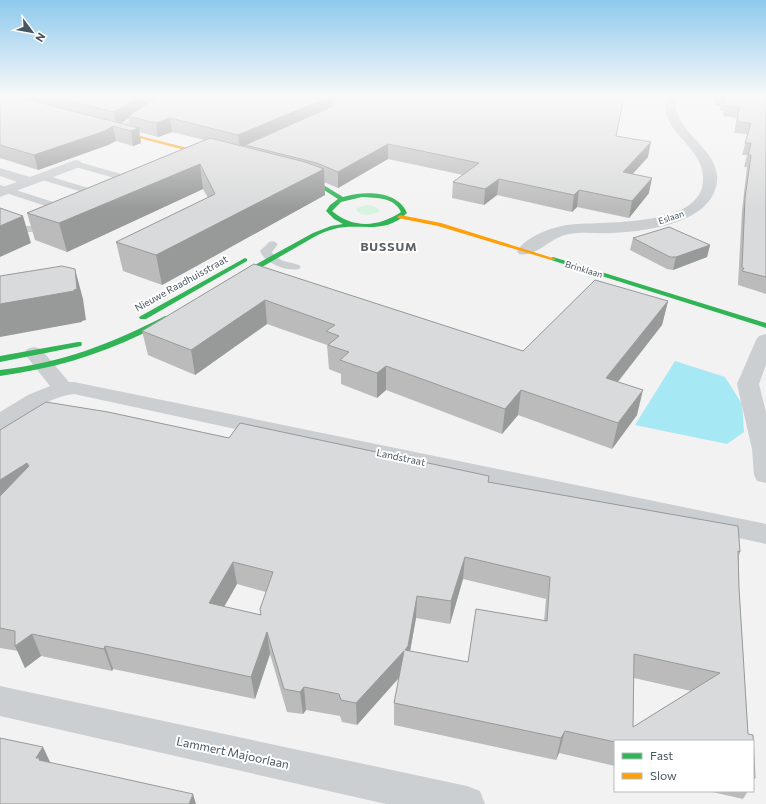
<svg xmlns="http://www.w3.org/2000/svg" width="766" height="804" font-family="Commissioner,sans-serif">
<style>
.green{fill:#d5f3df}
.water{fill:#a7e8f5}
.lines{fill:none;stroke-linecap:round;stroke-linejoin:round}
.lane{fill:#cbcfd2;fill-rule:evenodd}
.street{fill:#cbcfd2;fill-rule:evenodd}
.fast{fill:#30b455;fill-rule:evenodd}
.slow{fill:#ff9f0a;fill-rule:evenodd}
.wall{fill:#bbbbbc;fill-rule:evenodd}
.shaded-wall{fill:#989999}
.building{fill:#d9dadb;stroke:#989999;fill-rule:evenodd}
.labels{text-anchor:middle;dominant-baseline:central;stroke-width:4;stroke-linejoin:round;paint-order:stroke}
.far-street-label{font-size:9px;fill:#475661;stroke:#fff}
.street-label{font-size:10px;fill:#475661;stroke:#fff}
.far-district-label{font-size:12px;font-weight:bold;letter-spacing:1px;fill:#5d6267;stroke:#fff}
.near-street-label{font-size:12px;fill:#475661;stroke:#fff}
</style>
<rect width="100%" height="100%" fill="#f3f2f2"/>
<path class="green" d="M367,205L373,206L380,210L379,212C371,215 362,217 356,210L357,208Z"/>
<path class="water" d="M675,361L725,377L742,404L744,432L727,444L635,425Z"/>
<g class="lines">
<g class="lane">
<path d="M75,161L139,179L141,181L136,184L72,166L71,164L72,162Z"/>
<path d="M42,174L105,193L107,195L102,198L39,179L37,177Z"/>
<path d="M0,185L72,208L73,210L68,213L64,212L0,191Z"/>
<path d="M0,218L23,226H30L50,221L55,224C52,227 48,228 44,230C28,235 15,230 0,225Z"/>
<path d="M273,241L278,244L272,252C276,261 290,262 299,265L301,267L299,269C287,272 264,263 260,251L269,242Z"/>
</g>
<g class="street">
<path d="M165,97H178L122,134H114L112,131Z"/>
<path d="M668,97H678L675,103C677,109 677,115 680,120C691,140 720,156 717,182C711,224 647,231 613,233C597,234 581,231 565,235C549,239 535,258 519,254L517,251C527,236 550,228 567,225C598,220 706,230 703,177C702,153 679,140 669,121C666,115 665,109 665,103Z"/>
<path d="M75,160L80,161L82,164L80,167L0,197V188L17,182L0,176V168L30,177Z"/>
<path d="M766,334V365L759,384L766,412V483L757,481L754,475L752,449L737,384L756,340L759,336Z"/>
<path d="M34,347L41,349L69,382H74L766,524V544L74,394C49,397 28,413 8,427L0,429V412L28,395L50,386L24,353L27,349Z"/>
<path d="M0,686L467,786L480,791L485,804H386L0,716Z"/>
</g>
<g class="fast">
<path d="M297,177L325,186L343,197C364,191 397,190 407,213C384,236 359,222 334,229C320,232 308,241 295,248C276,259 256,270 237,282H231V278L313,233L331,226L343,224L334,219L326,211L330,205L338,199L321,188L295,180L294,179ZM362,197C377,198 394,197 401,212C379,227 353,229 332,211L341,202Z"/>
<path d="M553,257L766,323V328L551,260V258Z"/>
<path d="M245,258L247,259V261L146,319H140L139,317Z"/>
<path d="M165,316H171L172,318C165,325 151,330 142,334C97,356 50,369 0,376V370C61,363 111,344 165,316Z"/>
<path d="M78,342H81L82,344L81,346L0,362V356Z"/>
</g>
<g class="slow">
<path d="M109,128L215,155L216,156L211,157L109,130Z"/>
<path d="M400,215L441,223L556,259L555,260H551L438,226L398,218L397,217Z"/>
</g>
</g>
<g class="wall">
<path d="M0,97H339L329,108L624,97L616,136L648,157L632,174L649,193L629,218L577,207L572,212L497,195L484,205L452,198L453,182L463,175L388,159L338,188L324,182L325,195L162,285L123,271L116,242L208,198L203,189L67,252L35,240L27,213L204,140L172,132L158,137L139,132L141,143L133,146L116,141L108,145L38,170L0,158ZM129,118L130,126L121,124Z"/>
<path d="M716,97H766V294L738,285V283L742,211L747,167H744L747,155H742L748,134L734,133L737,118L723,116L724,111H720V106L714,105Z"/>
<path d="M633,238L710,245L707,257L673,270L667,269L630,250Z"/>
<path d="M254,264L523,351L668,301L662,325L618,382L637,415L612,449L518,415L502,434L386,390L377,398L341,384V374L329,369L327,345L267,324L195,375L148,355L142,331Z"/>
<path d="M46,402L108,412L229,438L240,423L489,476V482L738,526L740,552L739,556V588L748,734L753,735L755,778L753,782V741H615V766L559,753L556,760L394,725V703L399,678L357,725L342,722L340,716L306,710L303,714L287,712L270,654L255,699L142,675L113,669L112,671L41,656L25,668L18,651L0,648V430ZM463,579L546,599L544,621L476,609L468,662L410,651L416,618L450,624ZM237,584L266,592L260,609L261,615L224,607ZM634,678L691,691L633,727Z"/>
<path d="M708,791H748L743,799Z"/>
</g>
<g class="shaded-wall">
<path d="M139,97H162L128,116L129,118L117,126L114,112Z"/>
<path d="M326,97H339L324,113L245,145V147L240,150L238,135Z"/>
<path d="M170,118L172,132L158,137L156,123Z"/>
<path d="M113,126L116,141L108,145L38,170L34,155Z"/>
<path d="M139,128L141,143L133,146L131,131Z"/>
<path d="M651,142L648,157L620,188L623,172Z"/>
<path d="M388,144V159L338,188V172Z"/>
<path d="M200,164L203,189L67,252L59,223Z"/>
<path d="M324,169L325,195L162,285L156,255Z"/>
<path d="M652,178L649,193L629,218L632,201Z"/>
<path d="M499,179L497,195L484,205L485,189Z"/>
<path d="M579,190L577,207L572,212L574,195Z"/>
<path d="M23,216L31,243L0,257V226Z"/>
<path d="M710,245L707,257L673,270L676,257Z"/>
<path d="M75,269L83,299L86,320L82,321V322L0,337V304Z"/>
<path d="M265,300L267,324L195,375L191,350Z"/>
<path d="M668,301L662,325L601,403L606,378Z"/>
<path d="M386,366V390L377,398V373Z"/>
<path d="M521,390L518,415L502,434L505,409Z"/>
<path d="M643,390L637,415L612,449L618,423Z"/>
<path d="M27,463L35,485L0,507V480Z"/>
<path d="M465,557L463,579L450,624L451,601Z"/>
<path d="M233,562L237,584L213,626L209,603Z"/>
<path d="M417,596L416,618L407,668L405,650Z"/>
<path d="M267,632L270,654L255,699L251,677Z"/>
<path d="M32,634L41,656L25,668L15,646Z"/>
<path d="M105,646L113,669L112,671L104,649Z"/>
<path d="M404,651L403,673L357,725L356,703Z"/>
<path d="M304,687L306,710L303,714L300,692Z"/>
<path d="M565,731L559,753L556,760L561,738Z"/>
<path d="M43,747L51,764L47,772L36,758Z"/>
<path d="M193,794L196,804H189Z"/>
</g>
<g class="building">
<path d="M0,97H18L139,128L131,131L113,126L105,131L34,155L0,145Z"/>
<path d="M53,97H139L114,112Z"/>
<path d="M158,97H326L324,99L238,135L170,118L156,123L128,116Z"/>
<path d="M341,97H624L616,136L651,142L623,172L652,178L632,201L579,190L574,195L499,179L485,189L453,182L479,163L388,144L338,172L317,163L245,145L333,106Z"/>
<path d="M723,97H766V277L742,271L744,268H742L745,198L751,155H748L751,143H745L751,123L737,122L739,107L725,106L726,100H722Z"/>
<path d="M210,138L305,162L324,169L156,255L116,242L215,194L200,164L59,223L27,213Z"/>
<path d="M0,208L23,216L0,226Z"/>
<path d="M669,227L710,245L676,257H670L633,238Z"/>
<path d="M254,264L523,351L595,280L668,301L606,378L643,390L618,423L521,390L505,409L386,366L377,373L340,360L349,352L328,345L339,336L326,331L335,325L265,300L191,350L142,331Z"/>
<path d="M62,266L75,269L77,289L74,290V291L0,304V276Z"/>
<path d="M46,402L108,412L229,438L240,423L489,476L488,482L738,526L740,552L738,551L739,588L748,734L753,735L755,778L753,777V741H615V742L565,731L561,738L394,703L404,651L356,703L341,700L339,694L304,687L300,692L284,689L267,632L251,677L135,652L105,646L104,649L32,634L15,646V631L0,628V496L29,466L27,463L0,480V430ZM465,557L550,577L547,621L476,609L468,662L405,650L408,646L417,596L451,601ZM233,562L273,572L260,609L261,615L209,603ZM634,654L720,673L633,727Z"/>
<path d="M0,738L43,747L36,758H40L39,760L193,794L189,804H0Z"/>
</g>
<linearGradient id="sky" x2="0" y2="1"><stop stop-color="#8ec9ed"/><stop offset="0.46" stop-color="#faf9f9"/><stop offset="1" stop-color="#faf9f9" stop-opacity="0"/></linearGradient>
<rect width="766" height="210" fill="url(#sky)"/>
<g class="labels">
<g class="far-street-label">
<text transform="translate(671 217) rotate(-18)">Eslaan</text>
<text transform="translate(584 269) rotate(17)">Brinklaan</text>
</g>
<g class="street-label">
<text transform="translate(181 283) rotate(-29)">Nieuwe Raadhuisstraat</text>
<text transform="translate(401 457) rotate(12)">Landstraat</text>
</g>
<g class="far-district-label">
<text x="389" y="246">BUSSUM</text>
</g>
<g class="near-street-label">
<text transform="translate(233 752) rotate(12)">Lammert Majoorlaan</text>
</g>
</g>
<rect x="614" y="740" width="140" height="52" fill="#ffffff" stroke="#b5bbc0"/>
<rect x="622" y="753" width="20" height="6" fill="#30b455" stroke="#b5bbc0"/>
<text x="650" y="760" font-size="12" fill="#475661">Fast</text>
<rect x="622" y="773" width="20" height="6" fill="#ff9f0a" stroke="#b5bbc0"/>
<text x="650" y="780" font-size="12" fill="#475661">Slow</text>
<g transform="translate(32 32) rotate(122)" stroke="#ffffff" stroke-width="3" paint-order="stroke">
<path d="M0-3L7 15L0 10L-7 15Z" fill="#475661"/>
<text y="-6" font-size="11" font-weight="bold" text-anchor="middle" fill="#475661">N</text>
</g>
</svg>
